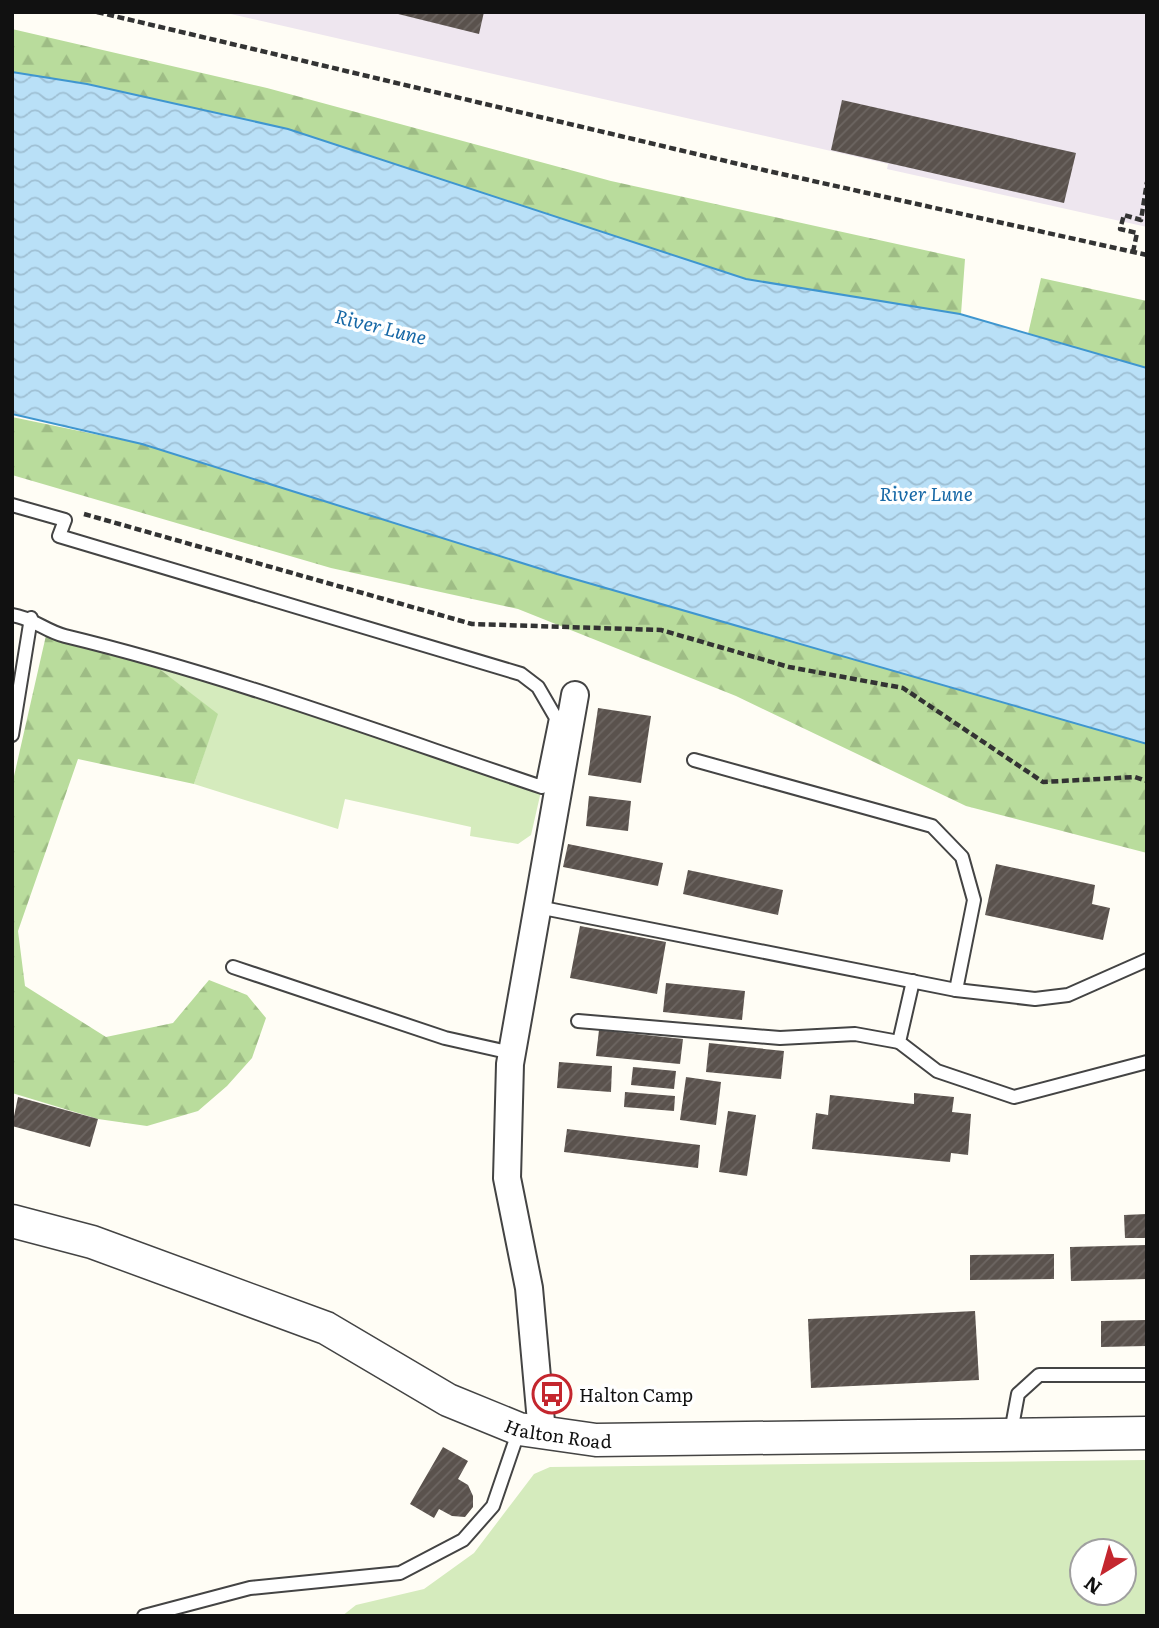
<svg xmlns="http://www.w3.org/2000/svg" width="1159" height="1628" font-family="Literata,serif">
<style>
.industrial{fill:#eee6ef}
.grass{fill:#d5ebbd;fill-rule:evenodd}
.forest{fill:url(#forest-firs)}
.water{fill:url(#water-waves);stroke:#3f96cf;stroke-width:2}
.building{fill:url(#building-hatch)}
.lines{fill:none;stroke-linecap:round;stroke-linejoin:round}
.service-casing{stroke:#444;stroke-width:16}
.minor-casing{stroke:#444;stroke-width:30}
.tertiary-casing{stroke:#444;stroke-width:35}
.path{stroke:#333;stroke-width:4.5;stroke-dasharray:7 3.5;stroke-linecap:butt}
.service{stroke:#fff;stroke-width:12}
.minor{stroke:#fff;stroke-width:26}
.tertiary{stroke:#fff;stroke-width:32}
.labels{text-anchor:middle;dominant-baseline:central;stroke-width:7;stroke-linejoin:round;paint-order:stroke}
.poi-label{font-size:18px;fill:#111;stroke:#fff;text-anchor:start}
.street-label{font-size:18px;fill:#111;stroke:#fff}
.water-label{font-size:19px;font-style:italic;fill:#1768a6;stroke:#fff}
</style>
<defs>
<pattern id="forest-firs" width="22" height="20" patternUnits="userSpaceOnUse" patternTransform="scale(1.75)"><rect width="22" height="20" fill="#b9dc9c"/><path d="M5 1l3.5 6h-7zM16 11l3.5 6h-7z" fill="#9ebc85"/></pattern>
<pattern id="water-waves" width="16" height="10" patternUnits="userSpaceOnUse" patternTransform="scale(1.75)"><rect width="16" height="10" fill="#b9e0f7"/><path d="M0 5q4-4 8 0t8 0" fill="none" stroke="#9ebfd3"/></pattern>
<pattern id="building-hatch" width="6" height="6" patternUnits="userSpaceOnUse" patternTransform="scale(1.75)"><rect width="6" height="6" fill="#5a524d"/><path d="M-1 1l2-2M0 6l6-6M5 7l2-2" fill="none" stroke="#6d6662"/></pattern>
</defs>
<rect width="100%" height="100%" fill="#fffdf5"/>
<path class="industrial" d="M222,12H1147V227L887,169L888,164Z"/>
<g class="grass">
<path d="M140,654L542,787L531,835L518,844L470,836L471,827L345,799L338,829L194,784L217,714Z"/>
<path d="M1147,1460V1616H342L356,1605L424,1589L474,1553L534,1474L550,1467ZM1082,1551H1124V1593H1082Z"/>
</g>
<g class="forest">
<path d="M12,29L267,88L611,181L965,259L961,314L746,279L288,129L87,84L12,72Z"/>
<path d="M1041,278L1147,301V368L1028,334Z"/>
<path d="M12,417L142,444L557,574L1147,744V853L966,806L736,696L518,609L331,568L12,475Z"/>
<path d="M47,631L140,654L218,714L194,784L78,759L18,931L25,986L106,1037L173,1023L209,980L247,995L266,1018L252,1058L227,1086L198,1111L147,1126L98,1119L12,1093V785Z"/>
</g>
<path class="water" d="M12,72L87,84L288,129L746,279L960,314L1147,368V744L557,574L142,444L12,414Z"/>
<g class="building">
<path d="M390,12H484L479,34Z"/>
<path d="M842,100L1076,153L1064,203L831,150Z"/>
<path d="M598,708L651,716L641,783L588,775Z"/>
<path d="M589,796L631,801L628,831L586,826Z"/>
<path d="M568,844L663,863L658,886L563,867Z"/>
<path d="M996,864L1095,885L1092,904L1110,908L1103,940L985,915Z"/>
<path d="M688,870L783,890L778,915L683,894Z"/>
<path d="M580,926L666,942L657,994L570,978Z"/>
<path d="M666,983L745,991L742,1020L663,1012Z"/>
<path d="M599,1030L683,1039L680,1064L596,1056Z"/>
<path d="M709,1043L784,1051L781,1079L706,1072Z"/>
<path d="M559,1062L612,1066L611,1092L557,1088Z"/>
<path d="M633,1067L676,1071L674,1089L631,1085Z"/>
<path d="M686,1077L721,1082L716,1125L680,1120Z"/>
<path d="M625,1092L675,1096L674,1111L624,1107Z"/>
<path d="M914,1093L954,1097L952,1112L971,1114L968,1155L951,1153L950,1162L812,1149L816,1113L828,1115L830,1095L914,1104Z"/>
<path d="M18,1097L98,1119L90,1147L12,1126Z"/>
<path d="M728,1111L756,1115L747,1176L719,1172Z"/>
<path d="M567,1129L700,1145L698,1168L564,1152Z"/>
<path d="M1147,1214V1238H1125L1124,1215Z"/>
<path d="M1147,1245V1279L1071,1281L1070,1247Z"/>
<path d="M1054,1254V1279L970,1280V1255Z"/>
<path d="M975,1311L979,1380L811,1388L808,1319Z"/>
<path d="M1147,1320V1346L1101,1347V1321Z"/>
<path d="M443,1447L468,1461L458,1479L468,1485L473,1496V1507L465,1517L452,1516L439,1509L434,1518L410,1504Z"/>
</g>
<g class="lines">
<defs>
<g id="service">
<path d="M12,505L65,520L59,536L521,674L538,687L556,718L542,787C384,734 227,675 65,636C45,631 33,618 12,615"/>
<path d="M12,735L31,618"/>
<path d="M694,760L932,826L962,857L974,900L956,990"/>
<path d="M538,907L956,990L1035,999L1068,995L1147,960"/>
<path d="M233,967L445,1038L512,1053"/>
<path d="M913,981L899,1042L937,1071L1014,1097L1147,1062"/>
<path d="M578,1021L780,1038L855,1034L899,1042"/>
<path d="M1011,1432L1018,1394L1039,1375H1147"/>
<path d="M144,1616L250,1588L400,1573L463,1540L493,1506L519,1430"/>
</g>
<path id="minor" d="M542,1433L529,1288L507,1178L510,1064L575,695"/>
<g id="tertiary">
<path id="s1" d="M12,1221L92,1242L326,1328L448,1400L519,1429L596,1440L1147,1433"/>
</g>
</defs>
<use href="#service" class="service-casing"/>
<use href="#minor" class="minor-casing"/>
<use href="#tertiary" class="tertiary-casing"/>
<g class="path">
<path d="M97,12L768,171L1147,255"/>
<path d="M1133,252L1137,233L1120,229L1124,215L1141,220L1147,182"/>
<path d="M84,514L472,624L661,630L789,667L903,688L1043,782L1135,777L1147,781"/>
</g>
<use href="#service" class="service"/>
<use href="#minor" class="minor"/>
<use href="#tertiary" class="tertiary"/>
</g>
<defs>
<symbol id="bus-ring" viewBox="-11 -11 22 22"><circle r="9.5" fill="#fff" stroke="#c4262e" stroke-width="1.5"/><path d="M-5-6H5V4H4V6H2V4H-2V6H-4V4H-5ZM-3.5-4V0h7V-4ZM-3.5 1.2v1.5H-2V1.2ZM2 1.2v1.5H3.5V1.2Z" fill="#c4262e"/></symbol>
</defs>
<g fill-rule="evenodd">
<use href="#bus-ring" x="530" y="1372" width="44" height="44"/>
</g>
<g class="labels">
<g class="poi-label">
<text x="579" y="1394">Halton Camp</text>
</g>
<g class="street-label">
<text stroke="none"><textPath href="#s1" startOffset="590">Halton Road</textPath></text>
</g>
<g class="water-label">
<text transform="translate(381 326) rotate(14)">River Lune</text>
<text x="926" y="493">River Lune</text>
</g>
</g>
<rect width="1159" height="1628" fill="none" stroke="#111111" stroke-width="28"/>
<g transform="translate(1103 1572) rotate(217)"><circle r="33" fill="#ffffff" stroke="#a0a0a0" stroke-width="2"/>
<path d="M0-5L12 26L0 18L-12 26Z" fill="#c4262e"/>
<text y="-10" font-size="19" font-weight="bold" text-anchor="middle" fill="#111111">N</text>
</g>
</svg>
